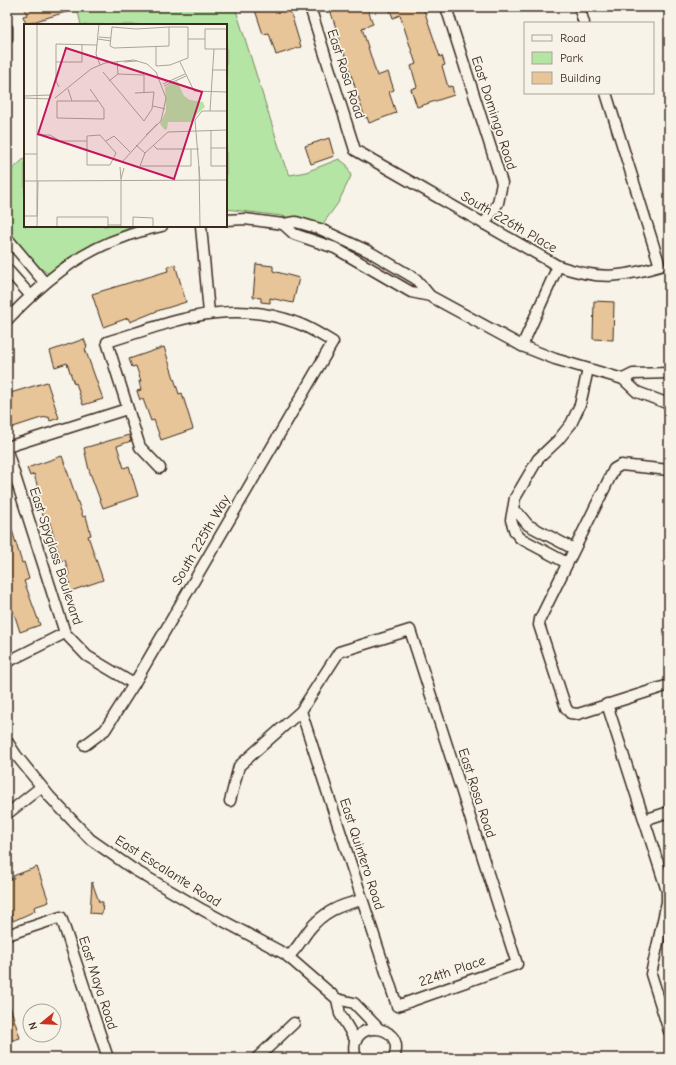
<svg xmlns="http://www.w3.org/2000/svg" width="676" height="1065" font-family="'Comic Neue',sans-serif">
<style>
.green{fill:#b5e5a4;stroke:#788861}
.building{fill:#e8c599;stroke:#3b2a1e}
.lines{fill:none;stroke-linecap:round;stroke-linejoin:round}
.street-casing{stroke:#3b2a1e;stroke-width:13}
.street{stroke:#f7f3e8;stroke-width:10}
.labels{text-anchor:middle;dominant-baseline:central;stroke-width:3.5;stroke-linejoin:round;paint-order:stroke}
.street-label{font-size:14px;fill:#3b2a1e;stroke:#f7f3e8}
.inset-road{fill:none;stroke:#aca397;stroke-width:1}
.view{fill:#c2185b;fill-opacity:0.15;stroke:#c2185b;stroke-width:2}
.inset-edge{fill:none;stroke:#3b2a1e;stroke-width:2}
</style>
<rect width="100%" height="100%" fill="#f7f3e8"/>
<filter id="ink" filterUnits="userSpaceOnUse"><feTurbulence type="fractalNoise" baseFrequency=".025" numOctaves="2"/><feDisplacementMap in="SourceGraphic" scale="8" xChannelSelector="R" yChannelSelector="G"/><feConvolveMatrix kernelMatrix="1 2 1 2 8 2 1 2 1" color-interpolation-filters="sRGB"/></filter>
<g filter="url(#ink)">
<g class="green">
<path d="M77,7H235L285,166L290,175L306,172L339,159L347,165L351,176L338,203L322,225L282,216L226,209V25H81Z"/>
<path d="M25,158V226H133L87,249L49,274C31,262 12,244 7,221C4,207 7,189 7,174Z"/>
</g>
<g class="building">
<path d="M24,7H76V9L26,24L23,16L27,15Z"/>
<path d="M254,7H289L301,47L276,55L269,33L263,34Z"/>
<path d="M329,7H367L373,24L362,28L377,76L388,72L394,90L389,92L396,113L369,123L367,117L365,118L343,50L340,51L337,41L340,40Z"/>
<path d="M389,7H423L440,57L442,56L445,65L442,66L448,87L452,86L454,95L417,107L411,89L417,87L411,66L416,64L400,15L393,18Z"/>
<path d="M329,138L334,156L311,164L305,146Z"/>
<path d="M175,264L186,302L157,311L130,322L128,318L103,327L92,294L168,271L167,267Z"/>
<path d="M256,264L273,266V271L299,278L293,303L270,298V303L261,302V298L253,297Z"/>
<path d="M594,301L614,302L613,340L593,339Z"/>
<path d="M84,339L87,347L85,349L103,399L83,405L76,383L74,384L67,363L55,367L50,351Z"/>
<path d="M164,347L179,394L182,393L193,429L161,440L154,420L151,421L143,399L140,400L137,391L141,390L139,381H141L136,366L132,367L129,359Z"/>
<path d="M47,382L59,418L50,421L49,417L41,418L7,429V394Z"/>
<path d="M129,435L131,441L117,446L124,468L129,466L138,496L103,508L89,470L84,448Z"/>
<path d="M62,456L83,517L86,516L91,535L88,536L103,580L68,592L66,585L70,583L67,575L69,574L65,560L61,561L48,517L44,518L41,511L37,497L40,495L34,474L30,476L27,468Z"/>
<path d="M7,520H9L22,563L24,562L29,579L24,581L40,625L20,632L13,610L7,612Z"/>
<path d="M37,867L49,902L34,907L35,911L13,921L11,914L7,915V880L14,878L13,876Z"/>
<path d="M92,882L99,902H103L102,914L90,913Z"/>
<path d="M7,1003H9L20,1038L7,1042Z"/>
</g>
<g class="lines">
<defs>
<g id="street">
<path d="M310,7L355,150L558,266C600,280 618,278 660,266L606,93"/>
<path d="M446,7L502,183L498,203L484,224"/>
<path d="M579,7L584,23"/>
<path d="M7,28V39"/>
<path d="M226,220L245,219L283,224L296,222L320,229L370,252L416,279L430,296"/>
<path d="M283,224L294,234L335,248L411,292L430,296L522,346L555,359L623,379L637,392L669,404"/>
<path d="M201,226L209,313"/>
<path d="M7,238L45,283"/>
<path d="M7,269L30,295"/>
<path d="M7,320C40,285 78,252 124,237C136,232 149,229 162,226"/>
<path d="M522,346L558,266"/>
<path d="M623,379L633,374L669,373"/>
<path d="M7,447L127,409"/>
<path d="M7,451L65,633L87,656L134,684"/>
<path d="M669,470L621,465L614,469L540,619L539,625L566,708L570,713L578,714L669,685"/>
<path d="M514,511L519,514L528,525L574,549"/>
<path d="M567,563L520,538L515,532L511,520L515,498L538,459L558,440L571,424L580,405L588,369"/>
<path d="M7,662L65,633"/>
<path d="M607,704L667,891V902L651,974L669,1031"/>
<path d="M7,741L16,755L50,797L90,839L133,869L203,910L285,954L337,999L354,1003L378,1028"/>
<path d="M85,745L105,730L134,684L333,342C321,335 309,327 297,323C228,297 173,322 107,342L140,447L160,468"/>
<path d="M230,801L239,766L301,711L339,652L410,630L517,964L397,1006L301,711"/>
<path d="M7,814L41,787"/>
<path d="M644,820L669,812"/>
<path d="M7,935L61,917L108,1058"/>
<path d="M288,957C297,949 302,939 309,930C323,912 340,905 362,900"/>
<path d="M337,999L340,1014L356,1041"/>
<path d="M257,1058L294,1023"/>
<path d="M356,1058C343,1019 408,1020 394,1058"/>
</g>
</defs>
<use href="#street" class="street-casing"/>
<use href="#street" class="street"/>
</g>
</g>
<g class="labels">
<g class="street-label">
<text transform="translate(346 74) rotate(72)">East Rosa Road</text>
<text transform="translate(494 113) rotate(72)">East Domingo Road</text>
<text transform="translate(509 222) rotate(30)">South 226th Place</text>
<text transform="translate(201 540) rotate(-60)">South 225th Way</text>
<text transform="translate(56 556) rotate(72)">East Spyglass Boulevard</text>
<text transform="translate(477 793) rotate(72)">East Rosa Road</text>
<text transform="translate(362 854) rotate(72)">East Quintero Road</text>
<text transform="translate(168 871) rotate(32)">East Escalante Road</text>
<text transform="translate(452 971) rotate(-19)">224th Place</text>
<text transform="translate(98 983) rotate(72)">East Maya Road</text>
</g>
</g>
<g transform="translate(24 24)">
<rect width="203" height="203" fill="#f7f3e8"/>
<path d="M153,57L160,72L166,76L179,78L181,83L172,91L168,98H144L143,105L141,106L136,100L142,87L141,63Z" fill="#b5e5a4"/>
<path class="inset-road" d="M13,0V192M75,0L72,30L76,41M203,5H181V25H203M75,13L87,14M74,15L87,17M164,15H181M132,23V42L146,41L164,34V3H145L129,4L112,5L88,3L86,22L90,24L145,22V3M93,37L94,50M32,38H58V20M100,38L113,37M156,38L170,67L203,68M188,46H203M79,48L120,97L128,85L130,68L111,69M85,57L94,50L120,51V68M139,60L161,50M140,62L162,52M35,63L32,57V20L73,21M44,65L48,77M66,65L80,85V95L33,94V77H74M0,72L26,71M0,74L26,75M31,74L67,45L81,39L110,36L123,40L132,48L142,74L137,97L122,111M129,82L141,85M186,87L190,25M187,106V142H203M13,111H26L36,117H63M76,111L92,129L86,141H63V112ZM82,117L90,112L106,128M112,121L121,129M129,121L133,125H175M187,124H203M167,125V142H116L121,129L144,108L203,106M0,130H13M98,138L133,100M175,142L176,203M96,143L97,155M176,156L171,96L178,87H203M0,157L203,156M0,192H13M84,201H97M13,203L14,157M33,203V193H84V203M97,203V155L100,144M109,203V193L129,194V203"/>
<path class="view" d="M42,24L178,68L150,155L14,110Z"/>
<rect width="203" height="203" class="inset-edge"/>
</g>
<rect width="676" height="1065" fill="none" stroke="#f7f3e8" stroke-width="24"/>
<rect x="12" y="12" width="652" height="1041" fill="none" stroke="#3b2a1e" stroke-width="1.5" filter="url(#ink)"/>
<rect x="524" y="22" width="130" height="72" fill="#f7f3e8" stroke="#aca397"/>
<rect x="532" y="35" width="20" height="6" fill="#f7f3e8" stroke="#aca397"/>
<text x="560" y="42" font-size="12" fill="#3b2a1e">Road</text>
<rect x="532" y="52" width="20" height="12" fill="#b5e5a4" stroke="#aca397"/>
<text x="560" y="62" font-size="12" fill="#3b2a1e">Park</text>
<rect x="532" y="72" width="20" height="12" fill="#e8c599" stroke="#aca397"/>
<text x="560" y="82" font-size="12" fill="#3b2a1e">Building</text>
<g transform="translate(42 1023) rotate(252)"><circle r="19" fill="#f7f3e8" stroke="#aca397"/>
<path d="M0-3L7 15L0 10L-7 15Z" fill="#c8321e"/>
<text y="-6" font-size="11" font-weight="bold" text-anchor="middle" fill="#3b2a1e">N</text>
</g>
</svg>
